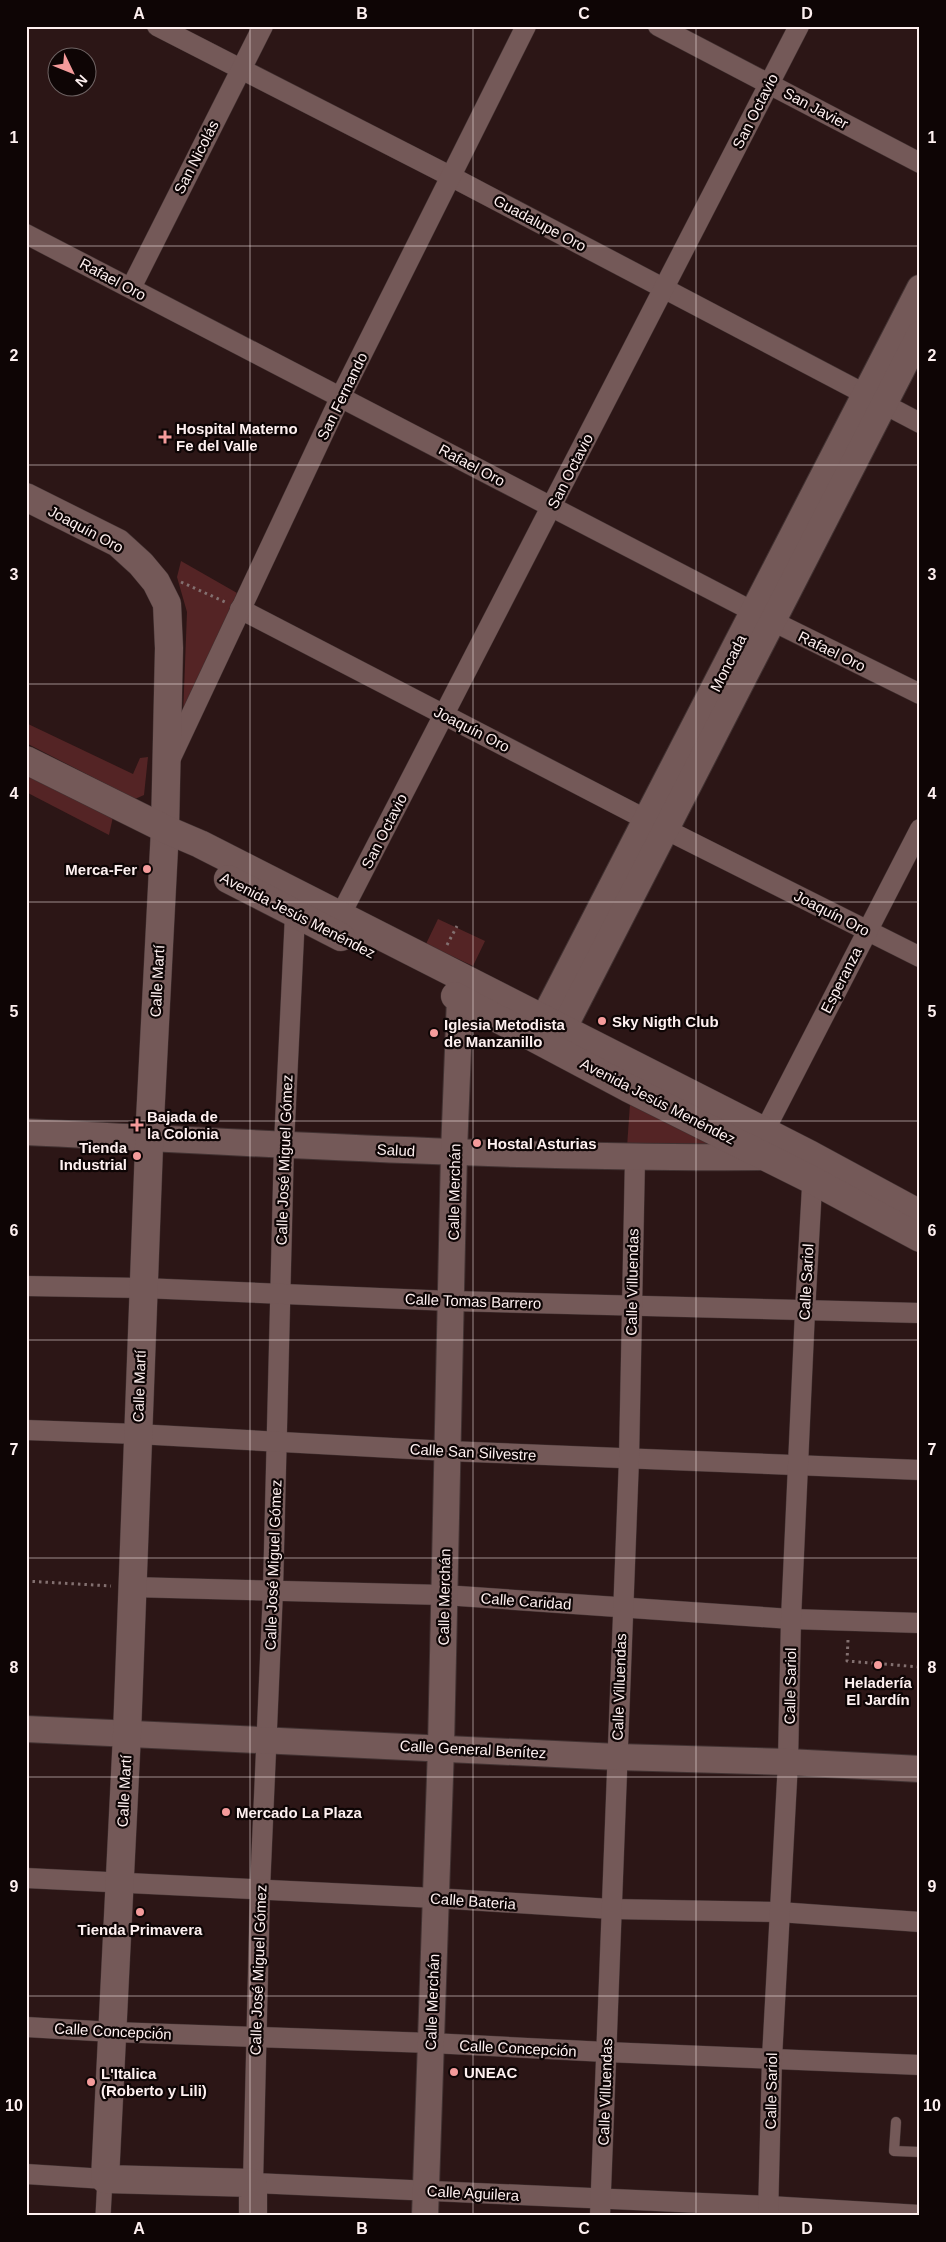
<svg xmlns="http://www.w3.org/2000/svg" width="946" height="2242" font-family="Helvetica,sans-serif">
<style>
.green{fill:#542425}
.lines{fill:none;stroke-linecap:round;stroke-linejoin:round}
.service-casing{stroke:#423232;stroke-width:11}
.pedestrian-casing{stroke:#423232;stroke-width:16}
.minor-casing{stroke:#423232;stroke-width:21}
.tertiary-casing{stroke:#423232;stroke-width:28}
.secondary-casing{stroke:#423232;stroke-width:29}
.path{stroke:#837070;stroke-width:3;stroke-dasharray:2.5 4;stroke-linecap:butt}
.service{stroke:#745958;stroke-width:10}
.pedestrian{stroke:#745958;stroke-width:15}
.minor{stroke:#745958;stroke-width:20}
.tertiary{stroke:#745958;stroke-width:26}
.secondary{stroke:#745958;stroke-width:28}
.grid{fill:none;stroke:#fef0f0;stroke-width:1;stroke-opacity:0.55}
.poi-dot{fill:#f59b9b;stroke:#0e0505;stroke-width:2}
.labels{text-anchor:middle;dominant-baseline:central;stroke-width:4.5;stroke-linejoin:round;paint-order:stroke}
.street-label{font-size:15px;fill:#fef0f0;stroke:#0e0505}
.poi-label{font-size:15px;font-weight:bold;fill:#fef0f0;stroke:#0e0505;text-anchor:start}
.neatline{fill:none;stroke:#fef0f0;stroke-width:2}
.grid-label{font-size:16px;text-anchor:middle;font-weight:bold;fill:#fef0f0}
</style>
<rect width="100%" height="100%" fill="#2c1616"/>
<g class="green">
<path d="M181,561L237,593L183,716L187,612L177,577Z"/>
<path d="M26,723L133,774L140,758L148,757L144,795L135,799L26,743Z"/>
<path d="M26,768L114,812L109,835L26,792Z"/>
<path d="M438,919L485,941L473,966L426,944Z"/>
<path d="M630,1104L707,1141L705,1150L627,1147Z"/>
</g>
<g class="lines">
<defs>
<path id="service" d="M896,2122L894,2151L920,2152"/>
<path id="pedestrian" d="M103,2216L105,2179"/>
<g id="minor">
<path d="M157,26L452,177L920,423"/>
<path d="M658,26L920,163"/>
<path d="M26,234L754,612L920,694"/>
<path d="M131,288L263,26"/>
<path d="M240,609L647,820L920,957"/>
<path d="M169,762L341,396L526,26"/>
<path d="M295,915L284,1144L273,1590L260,1889L253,2183L769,2206L920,2215"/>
<path d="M340,916L799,26"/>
<path d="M764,1132L920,829"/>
<path d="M26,1286L143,1288L451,1301L920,1313"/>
<path d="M26,1430L137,1434L448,1451L920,1470"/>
<path d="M131,1587L444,1595L791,1619L920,1623"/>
<path d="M26,1878L435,1898L611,1909L779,1912L920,1922"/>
<path d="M26,2027L113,2032L431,2043L606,2052L920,2065"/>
<path d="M26,2174L105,2179"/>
<path d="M600,2216L629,1459L635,1158"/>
<path d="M768,2216L772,2058L788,1762L791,1619L805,1311L813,1169"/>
</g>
<g id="tertiary">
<path d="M534,1037L920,288"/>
<path d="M554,1047L920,334"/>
<path d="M26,1132C273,1144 520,1159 767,1157"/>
<path d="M26,1729L618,1757L788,1762L920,1769"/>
<path d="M425,2216L441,1747L454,1152L460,998L463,980"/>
</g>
<g id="secondary">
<path d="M26,497L118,543L141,564L156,582L167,604L169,648L165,829L150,1120L127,1734L105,2179L253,2183V2216"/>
<path d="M26,760L165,829L200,844L811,1155L920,1214"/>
<path d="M228,879L341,937"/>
<path d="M455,996L628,1088L812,1180L920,1238"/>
</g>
</defs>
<use href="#service" class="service-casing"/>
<use href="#pedestrian" class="pedestrian-casing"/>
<use href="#minor" class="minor-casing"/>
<use href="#tertiary" class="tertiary-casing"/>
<use href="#secondary" class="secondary-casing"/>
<g class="path">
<path d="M181,582L225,602"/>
<path d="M447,945L457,926"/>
<path d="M26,1581L111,1586"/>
<path d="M848,1640L847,1661L920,1667"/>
</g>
<use href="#service" class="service"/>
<use href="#pedestrian" class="pedestrian"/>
<use href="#minor" class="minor"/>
<use href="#tertiary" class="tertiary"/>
<use href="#secondary" class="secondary"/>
</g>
<path class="grid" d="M250,26V2216M473,26V2216M696,26V2216M26,246H920M26,465H920M26,684H920M26,902H920M26,1121H920M26,1340H920M26,1558H920M26,1777H920M26,1996H920"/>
<g class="poi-dot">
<path d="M162.5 429.5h5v5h5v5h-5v5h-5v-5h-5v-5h5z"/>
<circle cx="147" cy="869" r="5"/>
<circle cx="602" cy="1021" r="5"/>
<circle cx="434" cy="1033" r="5"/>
<path d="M134.5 1117.5h5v5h5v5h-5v5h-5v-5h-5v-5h5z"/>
<circle cx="477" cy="1143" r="5"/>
<circle cx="137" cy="1156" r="5"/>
<circle cx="878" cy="1665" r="5"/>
<circle cx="226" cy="1812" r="5"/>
<circle cx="140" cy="1912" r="5"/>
<circle cx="454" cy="2072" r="5"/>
<circle cx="91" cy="2082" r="5"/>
</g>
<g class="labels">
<g class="street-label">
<text transform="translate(816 108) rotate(28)">San Javier</text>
<text transform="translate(755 111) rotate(-63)">San Octavio</text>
<text transform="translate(196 157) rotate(-63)">San Nicolás</text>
<text transform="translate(540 223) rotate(28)">Guadalupe Oro</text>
<text transform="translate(113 279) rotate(28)">Rafael Oro</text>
<text transform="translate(342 396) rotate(-64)">San Fernando</text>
<text transform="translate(472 465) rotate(28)">Rafael Oro</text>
<text transform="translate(570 471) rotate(-63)">San Octavio</text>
<text transform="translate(86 529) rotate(28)">Joaquín Oro</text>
<text transform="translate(832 651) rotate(26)">Rafael Oro</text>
<text transform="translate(728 663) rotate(-63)">Moncada</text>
<text transform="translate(472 729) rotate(27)">Joaquín Oro</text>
<text transform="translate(384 831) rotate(-63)">San Octavio</text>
<text transform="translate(832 913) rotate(27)">Joaquín Oro</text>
<text transform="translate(298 915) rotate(27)">Avenida Jesús Menéndez</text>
<text transform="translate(841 980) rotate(-63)">Esperanza</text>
<text transform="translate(157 981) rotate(-87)">Calle Martí</text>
<text transform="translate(658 1101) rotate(27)">Avenida Jesús Menéndez</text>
<text transform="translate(396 1150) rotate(3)">Salud</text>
<text transform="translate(284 1160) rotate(-88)">Calle José Miguel Gómez</text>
<text transform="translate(454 1192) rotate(-89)">Calle Merchán</text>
<text transform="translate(632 1282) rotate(-89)">Calle Villuendas</text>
<text transform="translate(806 1282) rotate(-87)">Calle Sariol</text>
<text transform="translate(473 1301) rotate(2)">Calle Tomas Barrero</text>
<text transform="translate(139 1386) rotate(-88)">Calle Martí</text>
<text transform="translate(473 1452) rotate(3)">Calle San Silvestre</text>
<text transform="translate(273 1565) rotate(-88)">Calle José Miguel Gómez</text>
<text transform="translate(444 1597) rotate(-89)">Calle Merchán</text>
<text transform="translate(526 1601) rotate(4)">Calle Caridad</text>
<text transform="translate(790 1686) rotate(-89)">Calle Sariol</text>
<text transform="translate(619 1687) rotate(-88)">Calle Villuendas</text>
<text transform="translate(473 1749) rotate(3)">Calle General Benítez</text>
<text transform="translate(124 1791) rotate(-87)">Calle Martí</text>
<text transform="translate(473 1901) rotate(4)">Calle Bateria</text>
<text transform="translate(258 1970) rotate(-88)">Calle José Miguel Gómez</text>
<text transform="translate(432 2002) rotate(-88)">Calle Merchán</text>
<text transform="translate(113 2031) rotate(3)">Calle Concepción</text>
<text transform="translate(518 2048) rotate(3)">Calle Concepción</text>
<text transform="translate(771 2091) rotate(-89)">Calle Sariol</text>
<text transform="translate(605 2092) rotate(-88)">Calle Villuendas</text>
<text transform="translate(473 2193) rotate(3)">Calle Aguilera</text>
</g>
<g class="poi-label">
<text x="176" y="428">Hospital Materno<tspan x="176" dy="17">Fe del Valle</tspan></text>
<text x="137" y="869" text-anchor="end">Merca-Fer</text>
<text x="612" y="1021">Sky Nigth Club</text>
<text x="444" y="1024">Iglesia Metodista<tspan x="444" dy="17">de Manzanillo</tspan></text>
<text x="147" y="1116">Bajada de<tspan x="147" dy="17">la Colonia</tspan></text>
<text x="487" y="1143">Hostal Asturias</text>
<text x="127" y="1147" text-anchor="end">Tienda<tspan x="127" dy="17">Industrial</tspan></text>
<text x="878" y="1682" text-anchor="middle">Heladería<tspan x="878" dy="17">El Jardín</tspan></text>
<text x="236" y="1812">Mercado La Plaza</text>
<text x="140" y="1929" text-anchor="middle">Tienda Primavera</text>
<text x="464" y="2072">UNEAC</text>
<text x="101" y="2073">L'Italica<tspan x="101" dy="17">(Roberto y Lili)</tspan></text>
</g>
</g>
<rect width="946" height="2242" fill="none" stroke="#0e0505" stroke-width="55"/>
<g transform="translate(72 72) rotate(133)"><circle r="24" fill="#0e0505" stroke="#6e6363"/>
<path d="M0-4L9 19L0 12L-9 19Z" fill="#f59b9b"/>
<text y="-8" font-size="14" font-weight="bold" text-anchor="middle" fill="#fef0f0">N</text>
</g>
<rect x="28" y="28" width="890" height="2186" class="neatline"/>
<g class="grid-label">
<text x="139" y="19">A</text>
<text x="362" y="19">B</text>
<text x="584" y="19">C</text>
<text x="807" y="19">D</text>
<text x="14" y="143">1</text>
<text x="932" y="143">1</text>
<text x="14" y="361">2</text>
<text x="932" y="361">2</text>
<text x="14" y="580">3</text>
<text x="932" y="580">3</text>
<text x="14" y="799">4</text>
<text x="932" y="799">4</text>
<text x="14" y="1017">5</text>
<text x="932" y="1017">5</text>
<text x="14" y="1236">6</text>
<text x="932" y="1236">6</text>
<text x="14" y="1455">7</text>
<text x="932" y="1455">7</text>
<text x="14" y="1673">8</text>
<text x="932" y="1673">8</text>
<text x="14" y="1892">9</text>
<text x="932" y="1892">9</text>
<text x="14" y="2111">10</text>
<text x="932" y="2111">10</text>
<text x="139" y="2234">A</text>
<text x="362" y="2234">B</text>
<text x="584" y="2234">C</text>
<text x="807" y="2234">D</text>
</g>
</svg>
